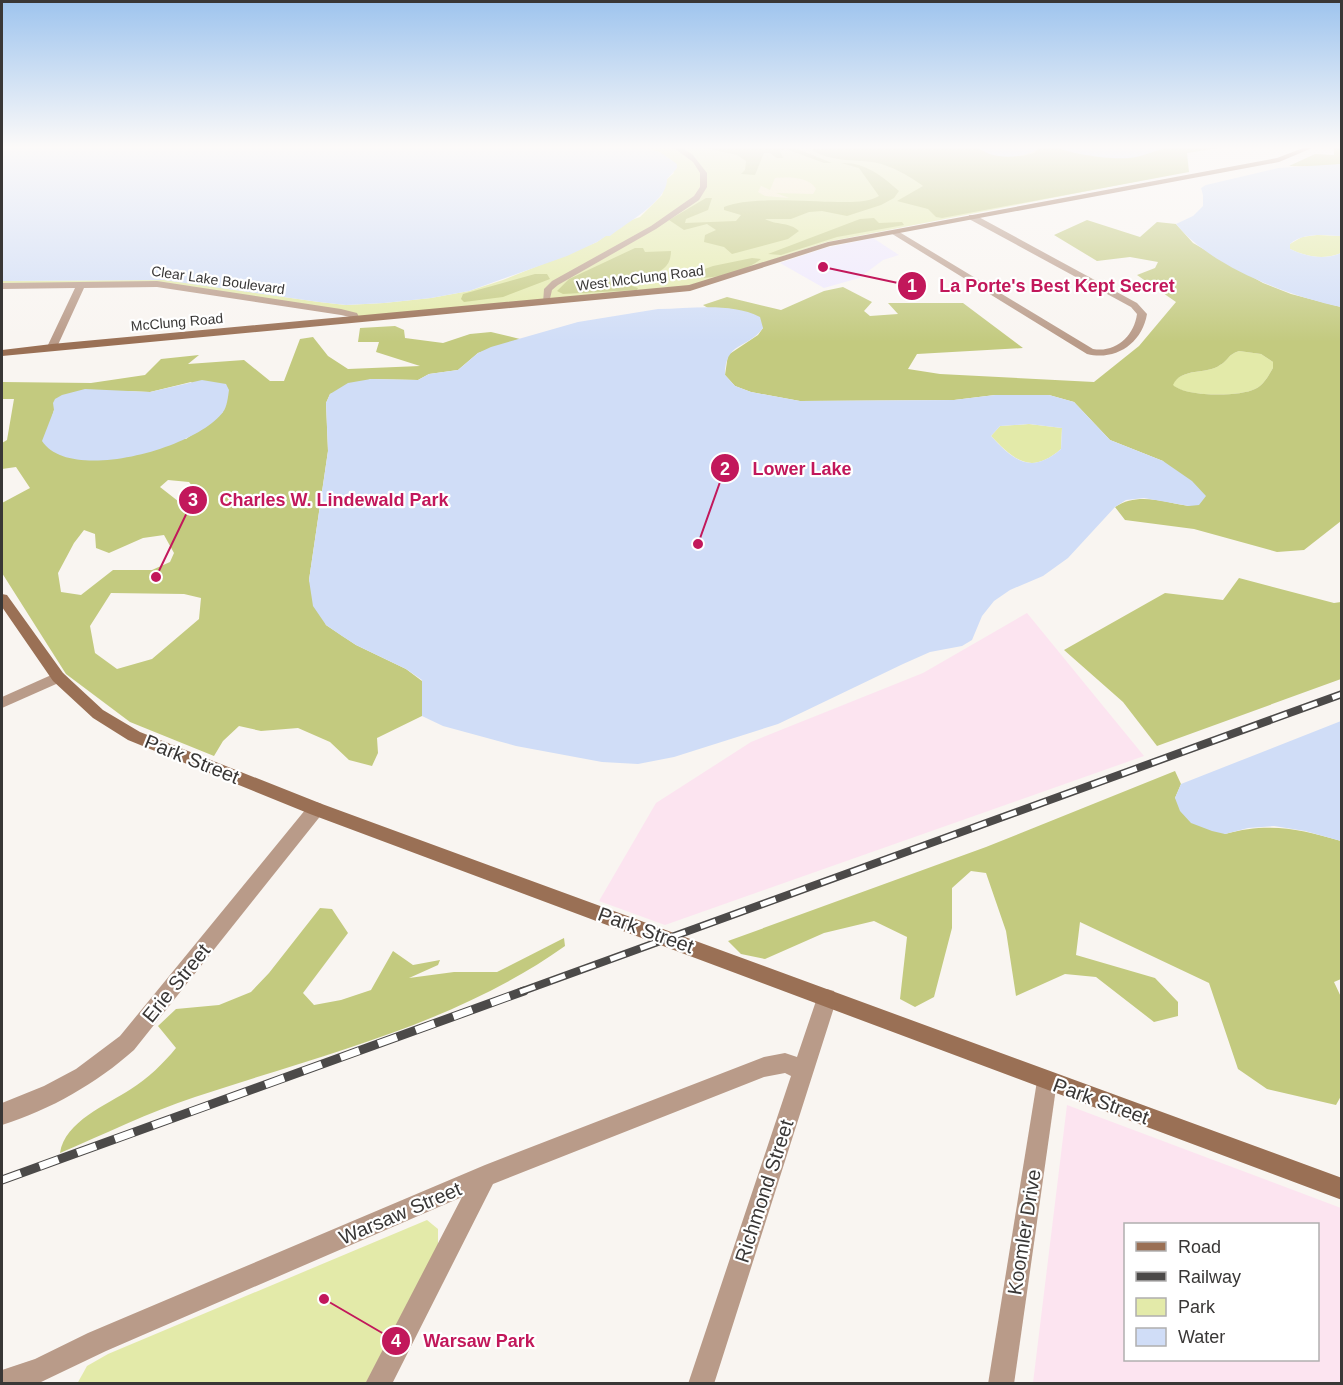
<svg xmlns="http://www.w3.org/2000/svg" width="1343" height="1385" font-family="Arial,sans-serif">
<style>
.commercial{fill:#eee8fe}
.industrial{fill:#fce4f0;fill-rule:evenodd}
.green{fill:#e3eaa9}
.forest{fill:#c3ca7f;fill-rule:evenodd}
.sand{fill:#f6ecc7}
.water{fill:#d0ddf7;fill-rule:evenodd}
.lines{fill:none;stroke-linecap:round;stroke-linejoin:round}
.street{fill:#b99b89;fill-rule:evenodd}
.secondary{fill:#9a7055;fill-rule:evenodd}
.rail-far1-casing{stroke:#4c4a49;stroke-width:8}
.rail-casing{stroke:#4c4a49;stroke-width:9}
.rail-far1{stroke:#fff;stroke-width:5;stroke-dasharray:16;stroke-linecap:butt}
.rail{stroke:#fff;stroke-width:7;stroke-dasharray:20;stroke-linecap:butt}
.labels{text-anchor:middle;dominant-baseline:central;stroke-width:4.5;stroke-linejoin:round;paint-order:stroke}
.far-street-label{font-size:14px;fill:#393736;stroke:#fff}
.near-street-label{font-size:20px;fill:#393736;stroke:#fff}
.leader{fill:none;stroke:#c2185b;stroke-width:2}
.callout-dot{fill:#c2185b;stroke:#fff;stroke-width:2}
.mark-label{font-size:18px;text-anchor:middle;font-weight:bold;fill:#fff}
.callout-label{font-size:18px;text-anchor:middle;font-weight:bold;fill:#c2185b;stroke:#fff;stroke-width:4.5;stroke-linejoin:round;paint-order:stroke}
</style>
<rect width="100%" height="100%" fill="#f9f5f1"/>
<path class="commercial" d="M873,238L899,255L883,260L859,278L824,288L780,263L825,248Z"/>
<g class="industrial">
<path d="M1027,613L1144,756L665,925L599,901L656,803L751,742L923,673Z"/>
<path d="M1067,1105L1341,1208V1383H1033ZM1126,1224H1318V1360H1126Z"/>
</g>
<g class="green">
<path d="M645,148H1190L1178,155L1185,172L827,242L707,281L685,286L360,317L189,286L2,285V281L164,280L319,302L346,305L384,303L431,298L469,291L503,280L597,242L612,231L606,229L640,217L662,195L667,179L674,173L660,152Z"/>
<path d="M1317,235L1341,236V253C1325,260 1306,257 1290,249V244L1302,237Z"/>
<path d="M1239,351L1261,354L1273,362V368C1268,376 1264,385 1255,389C1239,397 1186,397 1172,385C1182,367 1207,375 1220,365C1229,360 1227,355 1239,351Z"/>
<path d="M1029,424L1062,428L1061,449C1031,475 1015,461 991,436L1000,426Z"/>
<path d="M427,1220L438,1229V1245L366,1383L77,1384L87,1366L108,1354Z"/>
</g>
<g class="forest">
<path d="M705,148H795L832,163H824L786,149L780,151L783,158H777L770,153H764L755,175L741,174L745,170L746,161L737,155Z"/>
<path d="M842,148H978L1000,156H1023L1034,153L1039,148H1059L1076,153L1126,157L1164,148H1219L1187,153L1189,172L942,218L936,217L928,209L897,201L923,186C910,176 888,164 872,162C852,160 831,161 813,151V149Z"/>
<path d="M1334,148H1341V164L1325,167L1289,166L1315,154L1334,155Z"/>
<path d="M841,163C865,162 882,176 899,191L894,198L881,205L847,216L822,211L809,212L791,219H765C775,225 790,222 799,231L788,239L732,254L724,247L704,242L705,235L716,230L707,224L684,230L669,220L706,198H712L708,210L686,219L685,223L736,221L741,215L724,210V207C753,196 805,202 838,202C852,202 867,203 879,196L859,168Z"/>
<path d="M874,218L879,223L902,222L904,225L837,237L781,255L768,254L860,219Z"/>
<path d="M1087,220L1140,237L1157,222L1176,224L1193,243L1263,283L1291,294L1341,307V521L1304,550L1277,552L1194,529L1125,520L1115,507C1138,492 1163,502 1189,506L1163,461L1110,440L1074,402L1049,395H995L954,400L800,401L751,392L735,386L725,375L728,355L758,335L763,328L731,309L708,308L703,305L727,297L781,310L824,291L843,287L872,302L864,311L870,316L898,314L888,303H963L1023,348L917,354L908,369L940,374L1094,382L1139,346L1176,302L1137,275L1155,268L1158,262L1130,257L1097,261L1054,235ZM1239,351L1261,354L1273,362V368C1268,376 1264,385 1255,389C1239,397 1186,397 1173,385C1181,367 1207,375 1220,365C1229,360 1227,355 1239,351Z"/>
<path d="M635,248H643L645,252L671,251C671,283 630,273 608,278L638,288L637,290L563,294L557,291L569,279Z"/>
<path d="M752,258L761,259C744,273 706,282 685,276L713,266Z"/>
<path d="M535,274H547L550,279L503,297L464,302L461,299L463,294Z"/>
<path d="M395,326L404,330L405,338L443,343L470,334L491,332L520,339L478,353L458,370L429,374L418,380L371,379L330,394L326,403L328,451L309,580L326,625L356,645L406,669L422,681V716L377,738L378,753L372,766L349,760L330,742L298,728L261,731L239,726L223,741L214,756L130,722L66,674L2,573V503L30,488L16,467L2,469V443L7,440L14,399H2V382L91,383L145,375L161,359L199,355L188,364L244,360L270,381H284L300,339L313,337L328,356L348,369L420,366L376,352L379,342H358L360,328ZM191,382L223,412L186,439L51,421L54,410L125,391L150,392ZM168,480L189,482L200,496L183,505L160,487ZM84,530L95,534L96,548L109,553L143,538L164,535L174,553L170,562L152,570H113L81,595L61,592L58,573L74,543ZM111,593L184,594L201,598L199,619L152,659L117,669L95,653L90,626Z"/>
<path d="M1239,578L1334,603L1341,602V679L1157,746L1123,702L1064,650L1165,593L1223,600Z"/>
<path d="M1175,771L1181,784L1175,798L1225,834C1269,822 1299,829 1341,841V979L1334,982L1341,997V1096L1336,1105L1267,1089L1238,1069L1209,983L1080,922L1076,955L1155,978L1178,1002V1016L1154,1022L1096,977L1065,974L1016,996L1006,931L986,873L971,871L952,888V928L934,997L915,1007L900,999L907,937L874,921L824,933L765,959L741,954L728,941L986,847Z"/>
<path d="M320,908L332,909L348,933L303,993L314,1005L341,1000L371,990L393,951L413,965L440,960L438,965L409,978L454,972H497L564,938L565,946C456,1024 321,1055 195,1097C149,1112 105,1134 60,1153C65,1121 107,1105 131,1089C148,1078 163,1064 176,1048L158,1026L176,1009L219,1005L251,992L269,973Z"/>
</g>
<path class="sand" d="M775,178C788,177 809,176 816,189L813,194L776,193L789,198L765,196L758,192L761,186L757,184L770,190Z"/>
<g class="water">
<path d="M2,148H645L660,152L677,164V168L667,179C668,201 626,223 610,236H606L597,242L567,256L469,291L431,298L384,303L346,305L319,302L164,280L2,281Z"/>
<path d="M979,148H1039C1025,159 992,160 979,148Z"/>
<path d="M1059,148H1164C1155,151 1145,155 1136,157C1117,161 1076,155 1059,148Z"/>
<path d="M1341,164V236C1325,235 1303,232 1290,244V249C1306,257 1326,260 1341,253V307C1289,296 1211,267 1176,224L1193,216L1203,206V195L1201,188L1206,185L1278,168Z"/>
<path d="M658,309C691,309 730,302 760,317L763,328C747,350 725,341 725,375L735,386L751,392L800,401L954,400L995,395H1049L1074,402L1110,440L1163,461L1192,481L1206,496L1199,505L1189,506L1144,498L1126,500L1115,507L1068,558L1043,576L1010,590L994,601L982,616L972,640L962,646L930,652L903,664L778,724L674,757L638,764L602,762L516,746L443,726L422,716V680L406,669L356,645L342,636L326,625L313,606L309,580L328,451L326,403L330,394L348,383L371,379L418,380L429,374L458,370L478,353L491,347L578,322ZM1029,424L1062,428L1061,449C1031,475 1014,461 991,436L1000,426Z"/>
<path d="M202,380L226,384L229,390C228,397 227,407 223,412C197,448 70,484 42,441L54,410L53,403L55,399L62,395L85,389L150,392Z"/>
<path d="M1341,721V841L1305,831L1274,826L1248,828L1225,834L1212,831L1191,823L1180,811L1175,798L1181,784Z"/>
</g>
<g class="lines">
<g class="street">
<path d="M674,148H682L692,154L707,173V187L699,200L656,229L558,285L552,290L549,303H543L544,289L552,281L651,226L694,196L700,187V173L693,162Z"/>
<path d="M969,215H975L1137,303L1147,314C1142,344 1115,361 1087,354L889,232L896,230L1093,349C1116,353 1134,336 1137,314L1131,307L969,219Z"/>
<path d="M157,281L341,309L357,313L360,319L355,322L350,317L341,315L157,287L84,288L57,347L52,350L47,347L75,288L2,289V283Z"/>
<path d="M58,672L63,673L65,677L63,681L2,708V697Z"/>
<path d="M316,802L322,804L324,809L322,814L134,1050C97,1083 50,1110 2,1125V1103L44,1086L76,1069L120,1036L310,804Z"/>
<path d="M827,989L834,991L837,998L714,1384H688L791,1076L785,1073L764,1077L493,1184L392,1384H365L462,1197L106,1351L39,1383L2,1384V1370L35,1359L88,1333L485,1165L764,1057L785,1053L797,1057L817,998L820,991Z"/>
<path d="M1047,1071L1054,1074L1057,1081L1014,1384H988L1037,1081L1040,1074Z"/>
</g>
<g class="secondary">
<path d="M1303,148H1312L1279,162L830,246L690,291L2,356V350L52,344L689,285L828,242L1277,158Z"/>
<path d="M2,594L7,595L63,673L103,710L140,732L322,804L1342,1178V1200L310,814L128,740L93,718L53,681L2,607Z"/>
</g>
<defs>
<path id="rail-far1" d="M520,992L1342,694"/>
<path id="rail" d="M2,1180L524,991"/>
</defs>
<use href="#rail-far1" class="rail-far1-casing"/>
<use href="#rail" class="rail-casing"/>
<use href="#rail-far1" class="rail-far1"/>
<use href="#rail" class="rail"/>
</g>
<linearGradient id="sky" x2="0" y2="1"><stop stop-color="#9ec4ee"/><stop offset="0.43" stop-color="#fcfaf9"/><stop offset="1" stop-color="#fcfaf9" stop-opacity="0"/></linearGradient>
<rect width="1343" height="342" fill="url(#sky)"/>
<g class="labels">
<g class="far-street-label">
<text transform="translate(640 278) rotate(-7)">West McClung Road</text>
<text transform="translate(218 280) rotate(8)">Clear Lake Boulevard</text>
<text transform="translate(177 322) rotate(-5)">McClung Road</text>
</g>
<g class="near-street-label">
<text transform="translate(192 759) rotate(22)">Park Street</text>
<text transform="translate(646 930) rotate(20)">Park Street</text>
<text transform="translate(176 983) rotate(-51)">Erie Street</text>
<text transform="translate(1101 1101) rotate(20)">Park Street</text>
<text transform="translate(764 1191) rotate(-72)">Richmond Street</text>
<text transform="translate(400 1213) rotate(-23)">Warsaw Street</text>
<text transform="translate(1024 1232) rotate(-81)">Koomler Drive</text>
</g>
</g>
<path class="leader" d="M823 267L912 286M698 544L725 468M156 577L193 500M324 1299L396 1341"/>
<g class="callout-dot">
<circle cx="823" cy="267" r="6"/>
<circle cx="698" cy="544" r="6"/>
<circle cx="156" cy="577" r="6"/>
<circle cx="324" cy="1299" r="6"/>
<circle cx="912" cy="286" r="15"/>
<circle cx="725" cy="468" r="15"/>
<circle cx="193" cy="500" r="15"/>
<circle cx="396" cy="1341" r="15"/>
</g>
<g class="mark-label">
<text x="912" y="292">1</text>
<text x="725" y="475">2</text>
<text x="193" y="506">3</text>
<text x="396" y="1347">4</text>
</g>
<g class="callout-label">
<text x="1057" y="292">La Porte's Best Kept Secret</text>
<text x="802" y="475">Lower Lake</text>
<text x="334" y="506">Charles W. Lindewald Park</text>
<text x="479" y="1347">Warsaw Park</text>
</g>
<rect width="1343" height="1385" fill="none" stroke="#393736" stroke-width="6"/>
<rect x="1124" y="1223" width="195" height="138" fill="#ffffff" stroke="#b0afaf" stroke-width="1.5"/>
<rect x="1136" y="1242" width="30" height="9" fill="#9a7055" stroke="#b0afaf" stroke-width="1.5"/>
<text x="1178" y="1253" font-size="18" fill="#393736">Road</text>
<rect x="1136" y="1272" width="30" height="9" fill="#4c4a49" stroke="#b0afaf" stroke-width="1.5"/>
<text x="1178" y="1283" font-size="18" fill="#393736">Railway</text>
<rect x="1136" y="1298" width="30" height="18" fill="#e3eaa9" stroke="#b0afaf" stroke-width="1.5"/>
<text x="1178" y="1313" font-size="18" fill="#393736">Park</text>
<rect x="1136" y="1328" width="30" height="18" fill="#d0ddf7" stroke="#b0afaf" stroke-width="1.5"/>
<text x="1178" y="1343" font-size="18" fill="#393736">Water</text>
</svg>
